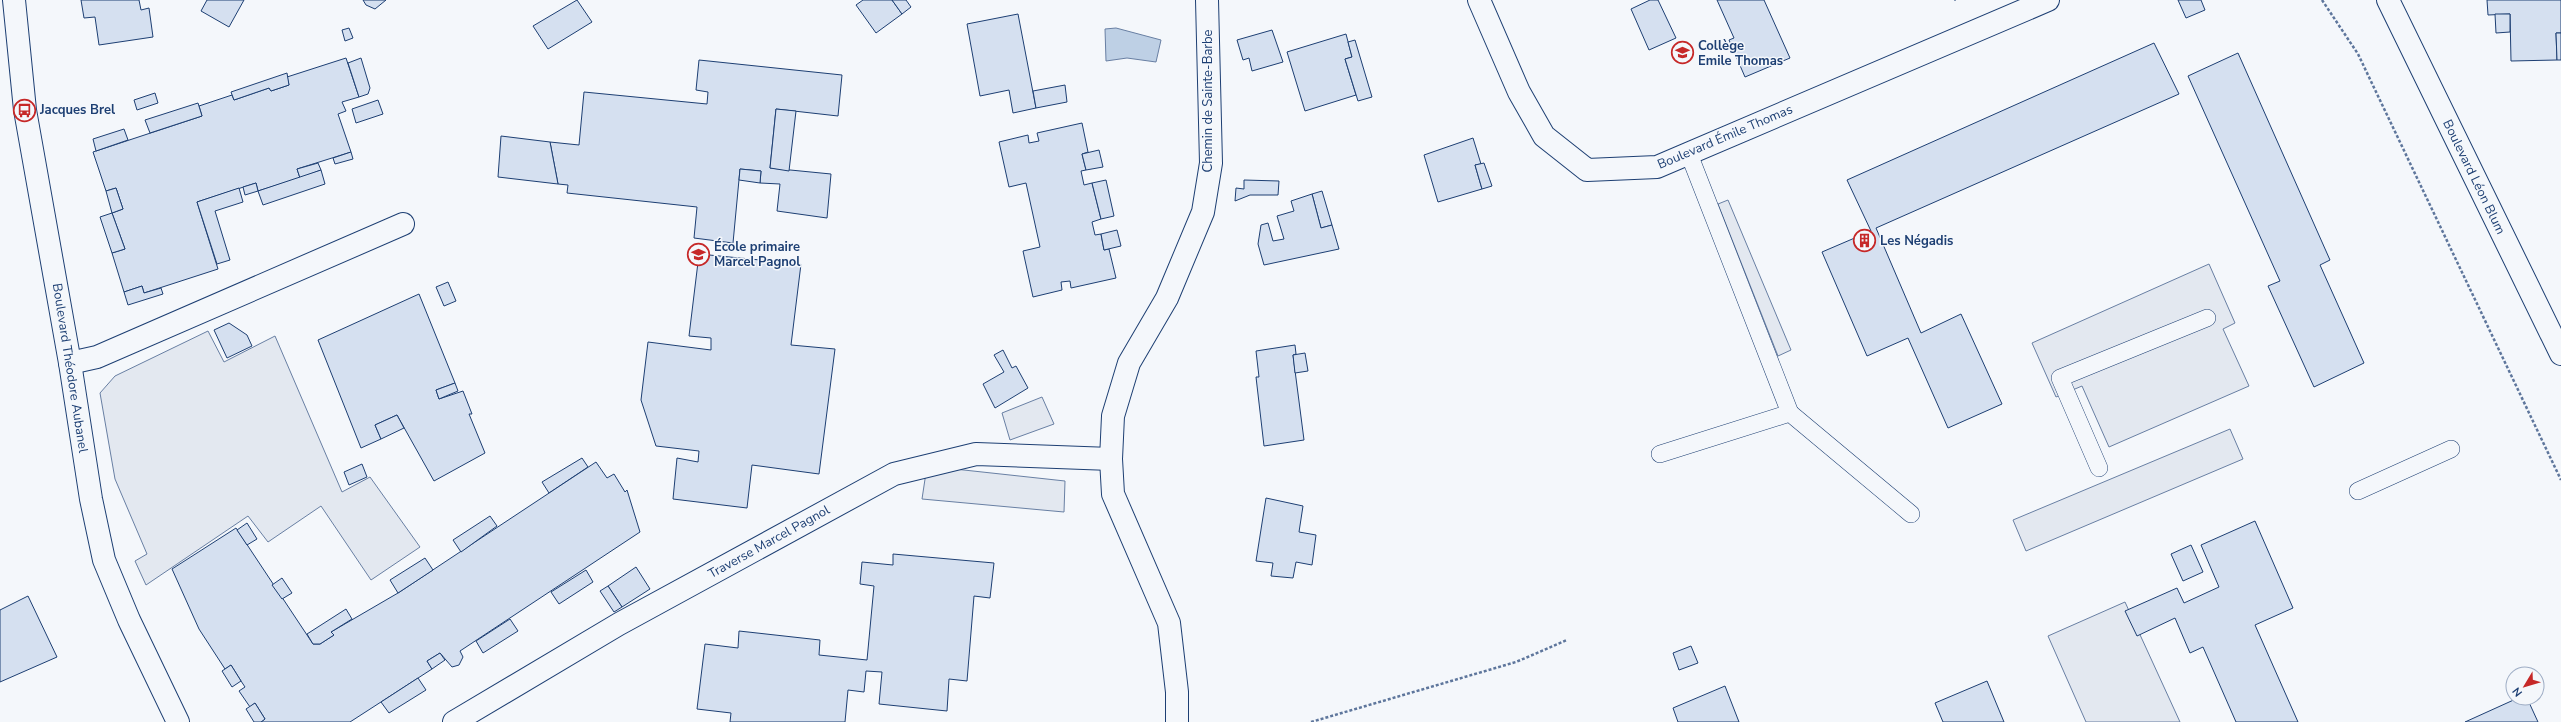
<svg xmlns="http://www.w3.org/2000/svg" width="2561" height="722" font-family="'Nunito Sans',sans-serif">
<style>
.parking{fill:#e3e8f0;stroke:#687fa3}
.water{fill:#bed0e5;stroke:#687fa3}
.building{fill:#d5e0f0;stroke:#1d3f73}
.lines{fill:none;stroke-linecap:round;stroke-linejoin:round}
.lane-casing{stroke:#1d3f73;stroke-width:18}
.street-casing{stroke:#1d3f73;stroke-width:24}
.path{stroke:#5e769c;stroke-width:2.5;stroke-dasharray:3 2;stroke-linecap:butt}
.lane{stroke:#f4f7fb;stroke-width:17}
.street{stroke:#f4f7fb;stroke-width:22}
.fence{stroke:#1d3f73;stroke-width:1;stroke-dasharray:5 2;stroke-linecap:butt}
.labels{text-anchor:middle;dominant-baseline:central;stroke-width:3;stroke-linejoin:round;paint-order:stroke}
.poi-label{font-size:13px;font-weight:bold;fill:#1d3f73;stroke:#f4f7fb;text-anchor:start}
.street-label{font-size:13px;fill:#1d3f73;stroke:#f4f7fb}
</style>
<rect width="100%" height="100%" fill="#f4f7fb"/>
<g class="parking">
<path d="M1728,200L1791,350L1778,356L1718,204Z"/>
<path d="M2209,264L2235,323L2223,329L2249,386L2109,447L2082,386L2056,397L2032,343Z"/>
<path d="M208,331L224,362L275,336L342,492L370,477L420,547L371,580L321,506L268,542L248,516L146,585L135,561L147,554L115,479L100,393L115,376Z"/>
<path d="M1042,397L1054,424L1010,440L1002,413Z"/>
<path d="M2230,429L2243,459L2026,551L2013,520Z"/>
<path d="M927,466L1065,481L1064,512L922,499Z"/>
<path d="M2125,602L2180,722H2086L2048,636Z"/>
</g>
<path class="water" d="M1116,28L1161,40L1156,62L1127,58L1106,61L1105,29Z"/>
<g class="building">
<path d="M81,0H139L141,10L149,8L153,37L99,45L95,17L84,18Z"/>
<path d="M207,0H244L229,27L201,11Z"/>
<path d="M363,0H386L375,9L366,5Z"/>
<path d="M577,0L592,22L548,49L533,26Z"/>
<path d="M863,0H892L902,14L876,33L856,5Z"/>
<path d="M892,0H906L911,7L902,14Z"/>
<path d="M1650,0H1658L1676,38L1649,50L1631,9Z"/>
<path d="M1717,0H1764L1790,58L1745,77L1729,40L1734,38Z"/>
<path d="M2178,0H2201L2205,10L2186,18Z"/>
<path d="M2487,0H2561V33H2556L2557,60L2511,61L2510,14L2488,15Z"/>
<path d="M1018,14L1036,108L1013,113L1009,90L980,96L967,24Z"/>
<path d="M2495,14H2510V32L2496,33Z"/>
<path d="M349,28L353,38L345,41L342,30Z"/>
<path d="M1272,30L1283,62L1252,71L1249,58L1243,60L1237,40Z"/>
<path d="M2556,33H2561V60H2557Z"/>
<path d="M1346,34L1352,57L1345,59L1356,95L1305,111L1287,52Z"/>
<path d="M1355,40L1372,97L1358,101L1345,59L1352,57L1348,42Z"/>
<path d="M2154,43L2179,94L1876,228L1921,333L1961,314L2002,404L1948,428L1908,338L1867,356L1822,252L1871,231L1847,180Z"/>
<path d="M2238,53L2330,260L2320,265L2364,363L2314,387L2268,286L2280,281L2188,76Z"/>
<path d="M346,58L359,97L342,102L346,111L338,114L351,152L297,169L300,178L258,191L256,183L197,202L218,269L144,293L142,286L124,292L112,253L125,249L112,213L123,209L116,188L106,191L93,152L202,116L199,106L232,95L234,100L269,88L271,91L289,85L287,77Z"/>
<path d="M361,58L370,88L368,94L359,97L348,63Z"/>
<path d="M699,60L842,75L838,116L776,109L770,168L831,174L827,218L777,211L780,184L760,183L761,171L740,169L733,243L694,238L697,207L567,193L568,185L558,184L550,142L579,145L584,92L707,104L708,92L696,90Z"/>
<path d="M287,73L289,85L271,91L269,88L234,100L231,92Z"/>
<path d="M1065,85L1067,102L1036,108L1033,91Z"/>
<path d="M155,93L158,103L137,110L134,100Z"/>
<path d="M378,100L383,114L356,123L352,109Z"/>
<path d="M198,103L202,116L150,133L145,120Z"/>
<path d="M776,109L796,111L789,171L770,168Z"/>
<path d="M1082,123L1088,152L1082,154L1086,170L1081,171L1084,185L1092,183L1101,219L1092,222L1095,235L1101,234L1104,250L1109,249L1116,278L1071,288L1070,281L1061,282L1062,290L1033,297L1023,251L1040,247L1026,183L1009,187L999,142L1028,135L1029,143L1039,141L1037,133Z"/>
<path d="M124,129L128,140L96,151L93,139Z"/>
<path d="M501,136L550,142L558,184L498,177Z"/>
<path d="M1473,138L1481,164L1475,165L1482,189L1438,202L1424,155Z"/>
<path d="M1099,150L1103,167L1086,170L1082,154Z"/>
<path d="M351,152L353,159L335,164L333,158Z"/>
<path d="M318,163L321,170L300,178L297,169Z"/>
<path d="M1484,163L1492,186L1482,189L1475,165Z"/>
<path d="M740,169L761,171L760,183L739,180Z"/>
<path d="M321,170L325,184L263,205L258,191Z"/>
<path d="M1106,180L1114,216L1101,219L1092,183Z"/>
<path d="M1244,180L1279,181L1278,195H1250L1235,201L1236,188L1244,189Z"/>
<path d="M256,183L258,191L245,195L243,187Z"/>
<path d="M116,188L123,209L112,213L106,191Z"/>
<path d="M239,188L243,202L215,211L230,260L217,264L197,202Z"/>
<path d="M1322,191L1332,225L1321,228L1312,194Z"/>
<path d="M1312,194L1321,228L1332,225L1339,249L1264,265L1258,244L1261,225L1268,223L1273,241L1284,239L1277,216L1294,211L1291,201Z"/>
<path d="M112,213L125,249L112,253L100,217Z"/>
<path d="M1117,230L1121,246L1104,250L1101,234Z"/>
<path d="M699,254L801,264L791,345L835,349L819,474L752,465L747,508L673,499L677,458L698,462L699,451L656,446L641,400L648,342L711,350V338L689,336Z"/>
<path d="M448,282L456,301L444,306L436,287Z"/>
<path d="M142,286L144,293L161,288L163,294L128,305L124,292Z"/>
<path d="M419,294L455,383L436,390L439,399L463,391L472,414H469L485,453L434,481L397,415L375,425L381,439L361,448L318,340Z"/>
<path d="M229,323L247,335L252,346L227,358L214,330Z"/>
<path d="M1295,345L1296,354L1293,355L1304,440L1264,446L1256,377H1259L1256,351Z"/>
<path d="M1003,350L1012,368L1016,366L1028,388L995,408L983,384L1004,372L994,355Z"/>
<path d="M1305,353L1308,371L1295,373L1293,355Z"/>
<path d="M455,383L458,391L439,399L436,390Z"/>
<path d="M397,415L404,428L381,439L375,425Z"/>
<path d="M582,458L588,467L549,493L542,482Z"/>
<path d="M596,462L607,478L614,474L625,492L627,490L640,532L460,651L463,657L459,665L452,667L440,653L427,661L432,669L350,722H261L265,719L255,703L250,707L239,691L245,687L241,681L231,665L225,669L199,629L172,569L236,528L313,644H320L334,635L331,632L398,593Z"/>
<path d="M362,464L367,477L349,485L344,472Z"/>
<path d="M1266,498L1303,506L1299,532L1316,535L1312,565L1296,562L1293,578L1271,576L1273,563L1256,561Z"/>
<path d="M490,516L497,526L461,552L453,540Z"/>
<path d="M2255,521L2293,608L2255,625L2298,722H2236L2203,647L2190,653L2175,618L2137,636L2125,611L2177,588L2184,603L2219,587L2201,545Z"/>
<path d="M247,523L257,539L247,545L237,530Z"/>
<path d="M2191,545L2203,572L2183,581L2171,554Z"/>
<path d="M893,554L994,563L990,598L974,596L967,681L949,679L947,711L879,704L882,672L866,671L864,692L848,690L845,722H730L731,713L697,709L705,644L738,648L739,631L820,640L819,655L867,660L874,586L860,584L862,562L893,565Z"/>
<path d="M425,558L433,570L398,593L390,580Z"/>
<path d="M636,567L650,589L622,607L608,586Z"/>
<path d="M586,570L593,582L559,604L551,592Z"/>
<path d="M282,578L292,593L282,599L272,585Z"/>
<path d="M608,586L622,607L614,612L600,591Z"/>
<path d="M28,596L57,657L0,682V610Z"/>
<path d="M346,609L352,619L331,632L334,635L320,644H313L307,634Z"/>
<path d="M510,619L518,631L483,653L476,641Z"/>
<path d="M1691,646L1698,663L1679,670L1673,653Z"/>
<path d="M440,653L445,660L432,669L427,661Z"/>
<path d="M231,665L241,681L232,687L222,671Z"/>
<path d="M418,678L426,690L389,713L381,702Z"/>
<path d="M1987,681L2004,722H1943L1935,703Z"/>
<path d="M1725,686L1739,722H1678L1673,708Z"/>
<path d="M2518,698H2527L2538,722H2465Z"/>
<path d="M255,703L265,719L261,722H254L246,709Z"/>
</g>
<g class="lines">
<defs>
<g id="lane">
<path d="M1689,154L1790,413"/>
<path d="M1660,454L1790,413L1911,514"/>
<path d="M2099,468L2060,378L2207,318"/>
<path d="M2358,491L2451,449"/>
</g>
<g id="street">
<path d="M14,0L25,110L70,363L91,499L104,560L129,620L178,722"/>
<path d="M1479,0L1519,92L1544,136L1587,170L1657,167L2048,0"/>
<path d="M2388,0L2561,354"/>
<path d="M70,363L97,357L403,224"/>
<path d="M454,722L619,624L894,474L976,454L1111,459"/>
<path d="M1177,722V692L1169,623L1113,494L1111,459L1113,416L1129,363L1167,298L1203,212L1211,163L1207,0"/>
</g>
</defs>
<use href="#lane" class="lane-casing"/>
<use href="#street" class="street-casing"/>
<g class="path">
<path d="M2322,0L2358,54L2561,480"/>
<path d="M1311,722L1516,662L1567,640"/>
</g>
<use href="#lane" class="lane"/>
<use href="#street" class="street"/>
<path class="fence" d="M1955,0V1"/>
</g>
<defs>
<symbol id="school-ring" viewBox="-11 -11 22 22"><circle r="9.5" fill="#f4f7fb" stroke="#c62828" stroke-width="1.5"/><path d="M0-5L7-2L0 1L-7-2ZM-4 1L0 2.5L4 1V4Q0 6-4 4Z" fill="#c62828"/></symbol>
<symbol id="bus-ring" viewBox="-11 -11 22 22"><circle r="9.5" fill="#f4f7fb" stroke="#c62828" stroke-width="1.5"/><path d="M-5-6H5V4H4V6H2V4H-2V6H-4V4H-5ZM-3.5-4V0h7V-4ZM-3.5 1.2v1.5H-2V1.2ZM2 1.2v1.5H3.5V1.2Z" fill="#c62828"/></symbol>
<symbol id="building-ring" viewBox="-11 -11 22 22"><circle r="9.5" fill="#f4f7fb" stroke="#c62828" stroke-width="1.5"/><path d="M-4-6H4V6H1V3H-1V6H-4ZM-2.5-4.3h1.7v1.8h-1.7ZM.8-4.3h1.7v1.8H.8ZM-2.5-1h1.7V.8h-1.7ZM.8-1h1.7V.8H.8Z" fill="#c62828"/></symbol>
</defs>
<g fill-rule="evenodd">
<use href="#school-ring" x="1670" y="40" width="25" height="25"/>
<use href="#bus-ring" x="12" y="98" width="25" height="25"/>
<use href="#building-ring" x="1852" y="228" width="25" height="25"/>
<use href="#school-ring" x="686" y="242" width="25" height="25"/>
</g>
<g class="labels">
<g class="poi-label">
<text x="1698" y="46">Collège<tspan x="1698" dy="15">Emile Thomas</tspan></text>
<text x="40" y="110">Jacques Brel</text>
<text x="1880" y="241">Les Négadis</text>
<text x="714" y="247">École primaire<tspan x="714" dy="15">Marcel Pagnol</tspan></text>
</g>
<g class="street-label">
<text transform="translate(1208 101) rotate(-90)">Chemin de Sainte-Barbe</text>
<text transform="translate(1725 137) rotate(-23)">Boulevard Émile Thomas</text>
<text transform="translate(2474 177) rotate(64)">Boulevard Léon Blum</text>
<text transform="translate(70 368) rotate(81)">Boulevard Théodore Aubanel</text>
<text transform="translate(769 542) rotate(-29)">Traverse Marcel Pagnol</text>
</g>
</g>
<g transform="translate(2525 686) rotate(232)"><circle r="19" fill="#f4f7fb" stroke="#9eadc5"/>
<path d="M0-3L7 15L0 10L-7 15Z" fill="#c62828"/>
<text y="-6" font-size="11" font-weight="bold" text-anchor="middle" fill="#1d3f73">N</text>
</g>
</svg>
